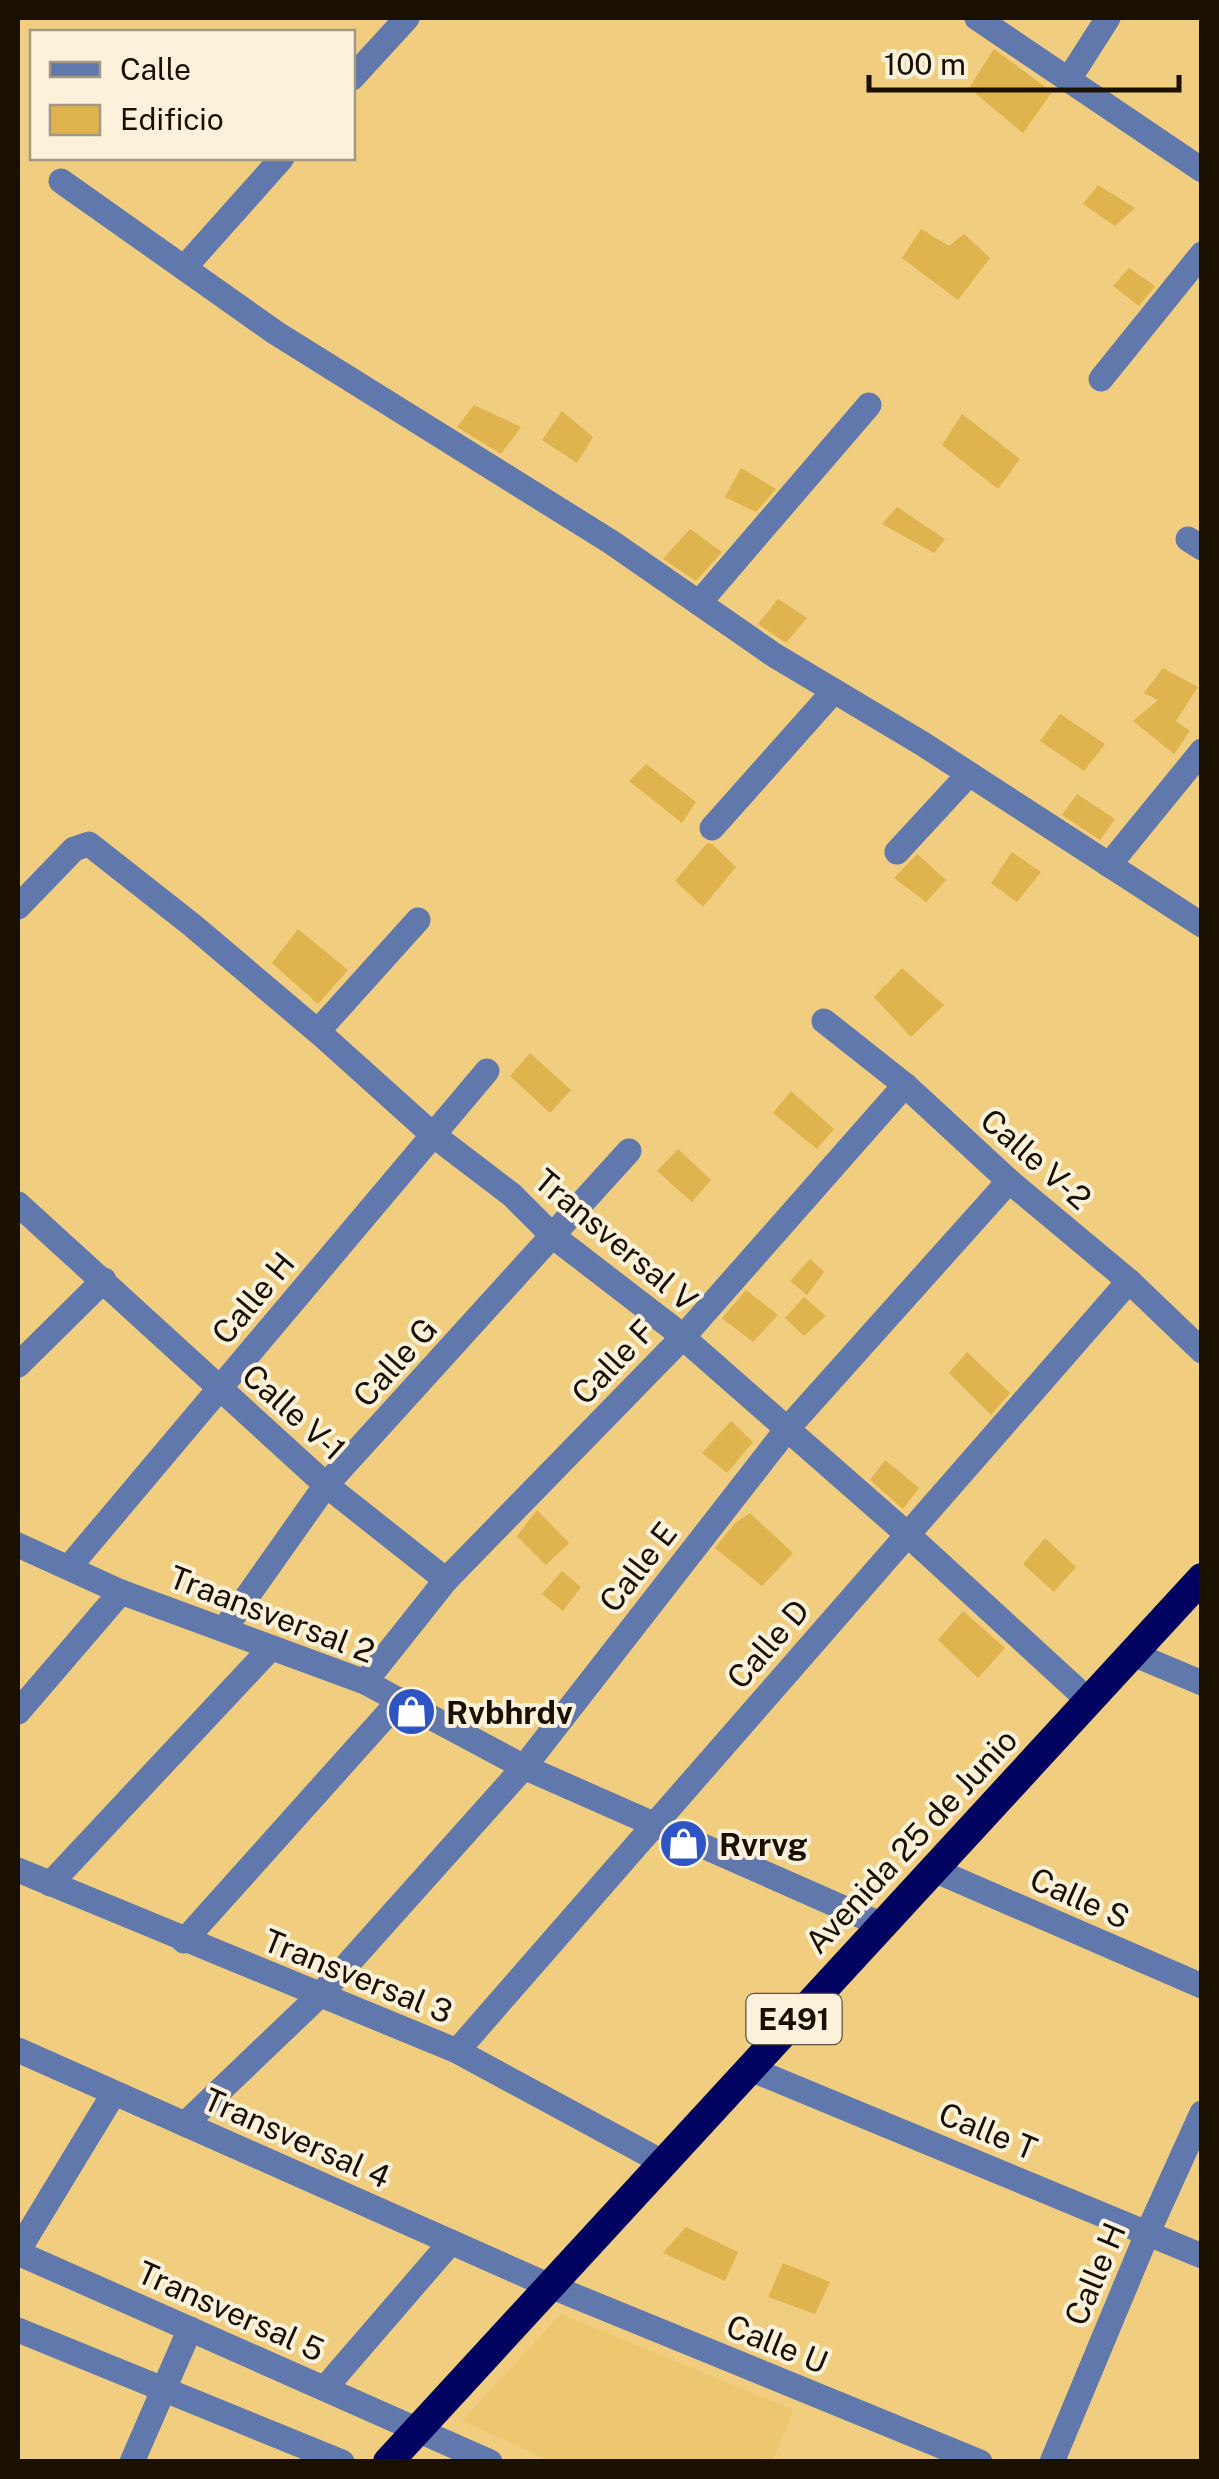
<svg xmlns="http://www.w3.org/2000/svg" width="1219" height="2479" font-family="'Public Sans',sans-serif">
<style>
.built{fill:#edc670}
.building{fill:#dfb34d}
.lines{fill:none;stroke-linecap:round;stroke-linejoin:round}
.minor{stroke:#6178ac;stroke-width:25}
.highway{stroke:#020361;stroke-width:30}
.labels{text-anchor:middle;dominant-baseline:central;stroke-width:8;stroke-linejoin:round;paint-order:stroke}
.shield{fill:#fcf2db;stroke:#5e5442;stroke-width:2.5}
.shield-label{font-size:30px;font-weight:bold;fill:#1a1000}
.street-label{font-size:32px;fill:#1a1000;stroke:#fcf2db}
.poi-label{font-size:32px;font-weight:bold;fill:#1a1000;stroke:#fcf2db;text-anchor:start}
</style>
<rect width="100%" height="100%" fill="#f1cd80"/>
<path class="built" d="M561,2314L794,2410L772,2461H551L462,2421Z"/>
<g class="building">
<path d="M994,49L1052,92L1023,133L969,88Z"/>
<path d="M1098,185L1135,208L1115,226L1083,204Z"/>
<path d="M921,229L949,246L964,234L990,258L958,300L902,258Z"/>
<path d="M1129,268L1155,286L1139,306L1113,286Z"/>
<path d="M474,405L521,427L501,454L457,427Z"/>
<path d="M562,411L593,437L577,463L542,440Z"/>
<path d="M962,414L1020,459L998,489L942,445Z"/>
<path d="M741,468L776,489L756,512L725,497Z"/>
<path d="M897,507L945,539L934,553L882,524Z"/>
<path d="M690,529L722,552L696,581L663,559Z"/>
<path d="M778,599L807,618L786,643L758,624Z"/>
<path d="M1163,668L1198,687L1176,721L1190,731L1174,754L1133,721L1158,700L1144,693Z"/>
<path d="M1060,714L1105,744L1084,771L1040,741Z"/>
<path d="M646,764L696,802L682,823L629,781Z"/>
<path d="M1077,794L1115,819L1100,840L1062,815Z"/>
<path d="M707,843L712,844L736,867L703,907L675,881Z"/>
<path d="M1012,852L1041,872L1017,902L991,883Z"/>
<path d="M917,854L946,880L926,902L894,878Z"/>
<path d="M298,929L348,970L318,1004L272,963Z"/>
<path d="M902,968L944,1005L911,1037L874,997Z"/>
<path d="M530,1053L571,1090L550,1113L510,1076Z"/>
<path d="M791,1091L834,1129L817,1149L773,1113Z"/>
<path d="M678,1149L711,1180L692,1202L657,1171Z"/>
<path d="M810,1259L824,1272L807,1295L790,1281Z"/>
<path d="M746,1290L778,1315L753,1342L722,1318Z"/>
<path d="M804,1297L826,1316L804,1336L785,1318Z"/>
<path d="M967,1352L1010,1393L991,1415L949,1373Z"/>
<path d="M731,1421L753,1442L727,1473L702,1453Z"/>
<path d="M885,1460L919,1488L903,1509L870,1480Z"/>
<path d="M537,1510L569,1543L546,1565L517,1536Z"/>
<path d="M750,1513L793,1553L762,1586L715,1548L735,1523Z"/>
<path d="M1045,1538L1076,1567L1054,1592L1023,1564Z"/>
<path d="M562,1571L581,1587L563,1611L542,1594Z"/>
<path d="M963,1611L1005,1648L978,1678L938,1640Z"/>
<path d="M686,2227L738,2252L725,2281L663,2253Z"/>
<path d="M783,2263L830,2282L815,2314L768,2297Z"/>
</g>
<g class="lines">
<g class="minor">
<path d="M977,18L1202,170"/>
<path d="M352,78L407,18"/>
<path d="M1069,79L1108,18"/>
<path d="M61,181L276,333L611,542L774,655L923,744L1202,925"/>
<path d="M184,268L282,158"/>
<path d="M1101,379L1202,254"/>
<path d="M1188,539L1202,548"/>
<path d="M699,603L869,405"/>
<path d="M712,828L834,691"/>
<path d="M897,852L969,774"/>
<path d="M1109,865L1202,751"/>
<path d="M18,907L74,849L89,844L192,925L323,1036L432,1134L512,1195L554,1237L671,1327L907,1534L1088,1700"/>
<path d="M824,1021L905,1085L1009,1181L1129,1281L1202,1351"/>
<path d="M318,1031L418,920"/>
<path d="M18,1204L326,1485L446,1580"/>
<path d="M18,1365L104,1280"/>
<path d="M18,1545L121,1592L365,1682L524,1767L882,1925"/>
<path d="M70,1566L487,1071"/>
<path d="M225,1628L326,1485L629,1151"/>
<path d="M1133,1654L1202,1683"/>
<path d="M365,1682L446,1580L683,1337L905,1085"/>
<path d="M18,1712L121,1592"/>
<path d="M932,1869L1202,1986"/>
<path d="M18,1870L457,2051L664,2163"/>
<path d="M50,1884L271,1648"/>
<path d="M184,1941L400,1700"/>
<path d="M18,2050L550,2286L980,2462"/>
<path d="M457,2051L1129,1281"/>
<path d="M748,2068L1202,2256"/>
<path d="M185,2124L321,1994L524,1767L788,1428L1009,1181"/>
<path d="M18,2251L114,2093"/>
<path d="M18,2253L490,2462"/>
<path d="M18,2330L342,2462"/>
<path d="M325,2388L451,2242"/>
<path d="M132,2462L190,2329"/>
<path d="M1052,2462L1148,2232L1202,2113"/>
</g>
<path class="highway" d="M388,2462L1202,1578"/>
</g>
<defs>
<symbol id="shop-disc" viewBox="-11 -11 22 22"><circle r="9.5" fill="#2d55c4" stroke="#fcf2db"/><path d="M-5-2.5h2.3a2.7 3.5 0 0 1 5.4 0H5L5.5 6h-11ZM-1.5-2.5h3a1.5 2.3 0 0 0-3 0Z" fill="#fff"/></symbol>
</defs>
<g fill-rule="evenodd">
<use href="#shop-disc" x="384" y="1684" width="55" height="55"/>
<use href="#shop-disc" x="656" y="1816" width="55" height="55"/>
</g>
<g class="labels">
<rect class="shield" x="746.5" y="1994" width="95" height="50" rx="8"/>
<g class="shield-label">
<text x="794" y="2019">E491</text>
</g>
<g class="street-label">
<text transform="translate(1036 1159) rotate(41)">Calle V-2</text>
<text transform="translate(616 1240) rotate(40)">Transversal V</text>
<text transform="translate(253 1298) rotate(-50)">Calle H</text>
<text transform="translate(395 1362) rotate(-48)">Calle G</text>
<text transform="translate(613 1362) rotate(-46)">Calle F</text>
<text transform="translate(294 1412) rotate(42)">Calle V-1</text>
<text transform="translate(638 1567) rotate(-52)">Calle E</text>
<text transform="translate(272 1614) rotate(21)">Traansversal 2</text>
<text transform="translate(768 1644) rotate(-49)">Calle D</text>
<text transform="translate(911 1841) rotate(-47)">Avenida 25 de Junio</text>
<text transform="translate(1080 1898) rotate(24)">Calle S</text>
<text transform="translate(358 1976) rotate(22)">Transversal 3</text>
<text transform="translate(988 2131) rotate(22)">Calle T</text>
<text transform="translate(297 2138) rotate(24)">Transversal 4</text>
<text transform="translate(1095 2274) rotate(-67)">Calle H</text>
<text transform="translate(231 2311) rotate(24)">Transversal 5</text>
<text transform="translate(777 2344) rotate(22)">Calle U</text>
</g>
<g class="poi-label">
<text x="446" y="1712">Rvbhrdv</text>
<text x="719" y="1844">Rvrvg</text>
</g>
</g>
<rect width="1219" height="2479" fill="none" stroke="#1a1000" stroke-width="40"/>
<rect x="30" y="30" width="325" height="130" fill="#fcf2db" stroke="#a29883" stroke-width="2.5"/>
<rect x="50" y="62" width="50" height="15" fill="#6178ac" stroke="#a29883" stroke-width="2.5"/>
<text x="120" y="80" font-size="30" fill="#1a1000">Calle</text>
<rect x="50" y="105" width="50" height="30" fill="#dfb34d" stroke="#a29883" stroke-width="2.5"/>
<text x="120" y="130" font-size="30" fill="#1a1000">Edificio</text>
<path d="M869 75v15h310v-15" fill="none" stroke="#1a1000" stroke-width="5"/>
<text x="884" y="75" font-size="30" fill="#1a1000" stroke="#fcf2db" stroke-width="8" paint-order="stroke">100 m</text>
</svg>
